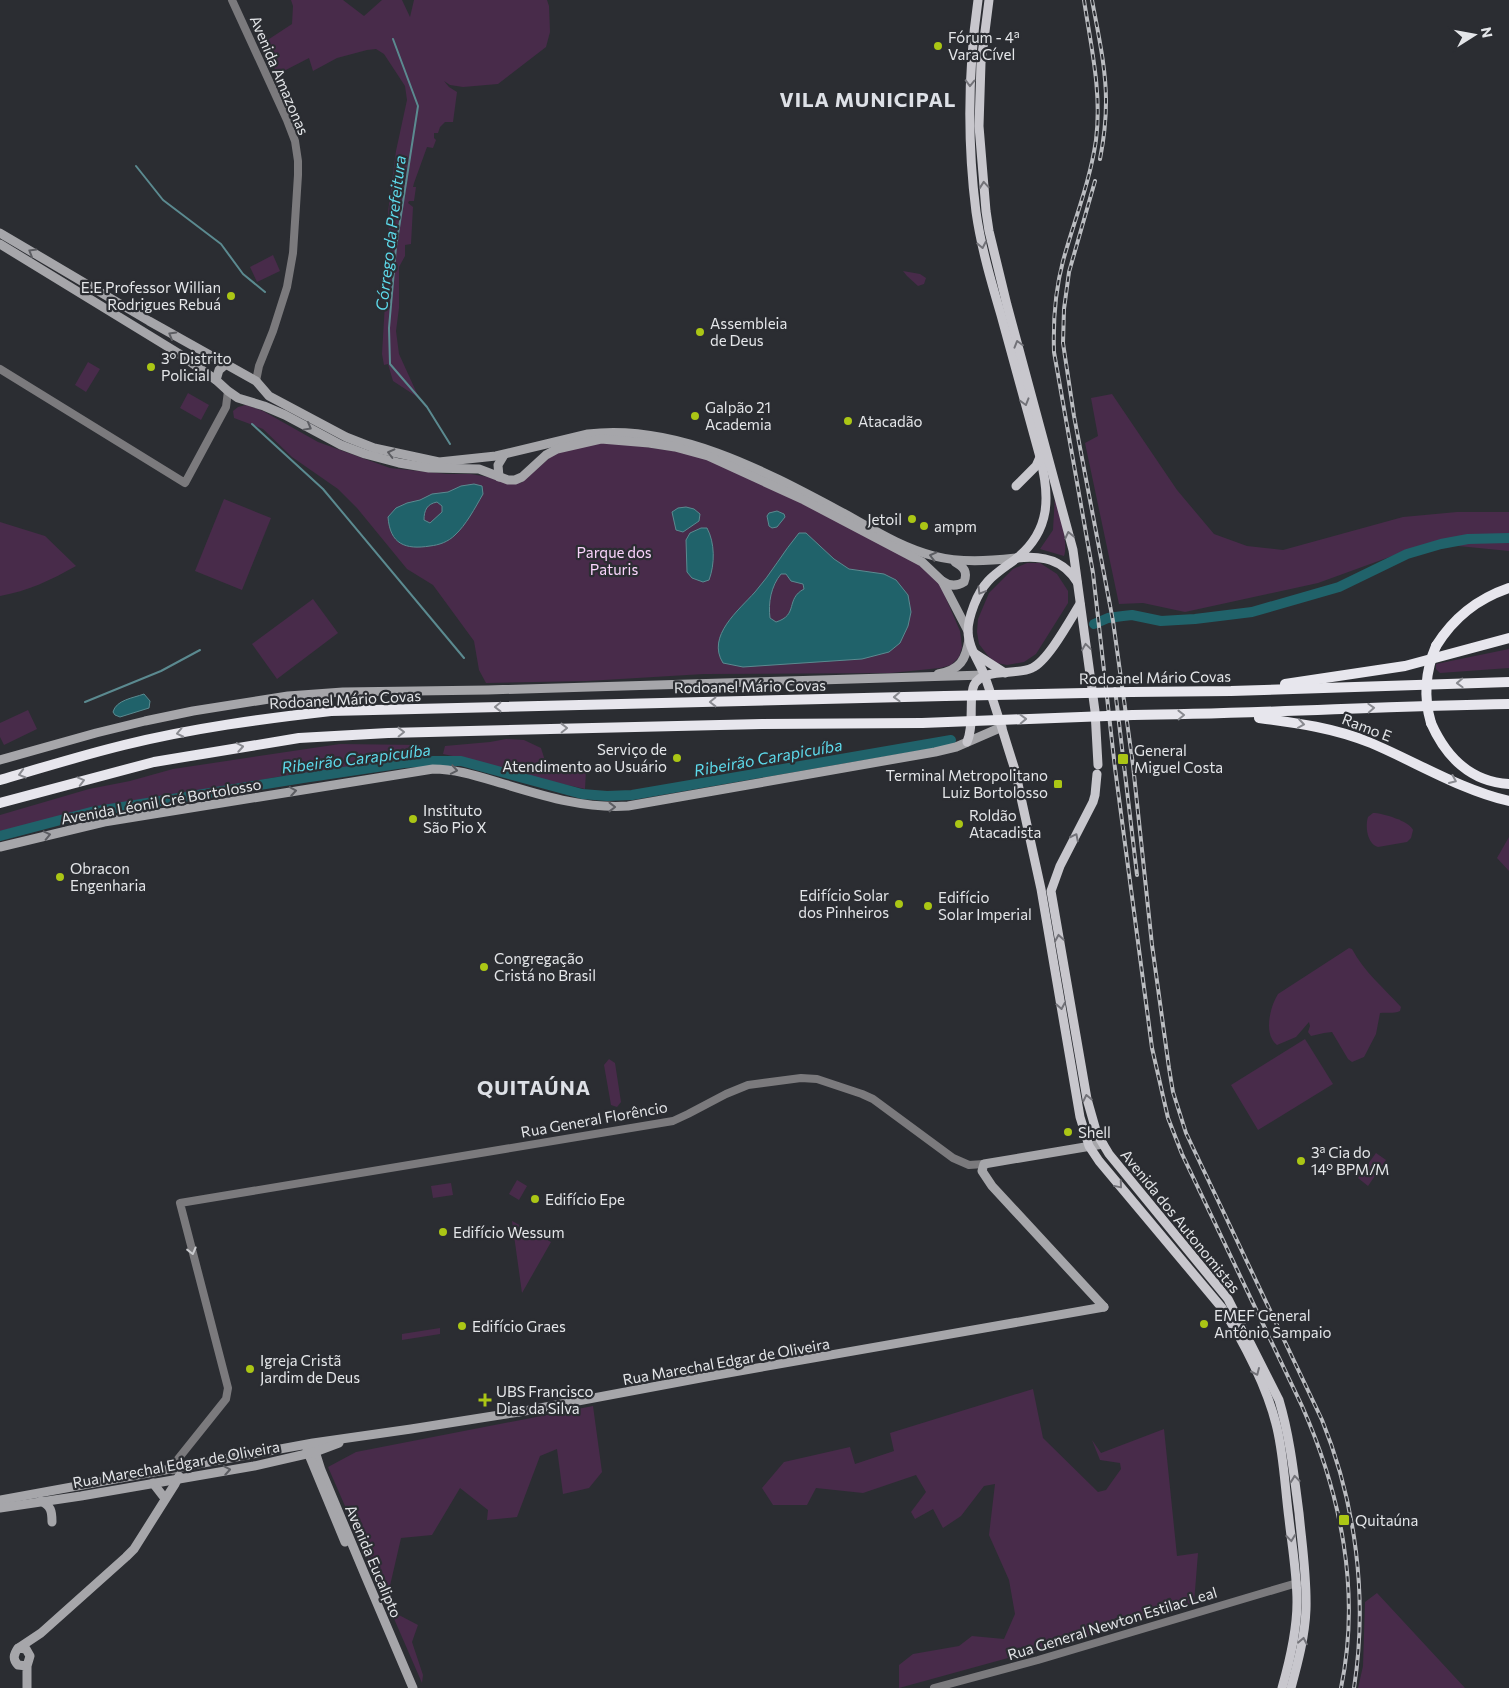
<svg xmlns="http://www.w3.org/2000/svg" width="1509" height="1688" font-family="Commissioner,sans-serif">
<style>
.green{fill:#482b4a}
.water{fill:#20626a;stroke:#5b8a90;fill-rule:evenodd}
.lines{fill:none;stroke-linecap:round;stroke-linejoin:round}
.stream{stroke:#5b8a90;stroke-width:2}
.river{stroke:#20626a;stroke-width:10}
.tertiary{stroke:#7b7a7d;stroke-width:8}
.secondary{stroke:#a6a6aa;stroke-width:9}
.primary{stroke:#c8c7cd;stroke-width:9}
.motorway{stroke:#e7e6ed;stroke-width:10}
.rail-casing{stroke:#bbbdc1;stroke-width:4}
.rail{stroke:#2b2d32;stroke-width:2;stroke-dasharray:5.5;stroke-linecap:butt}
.motorway-bridge{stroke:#e7e6ed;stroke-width:10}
.oneway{stroke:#727278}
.oneway2{stroke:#5c5d62}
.oneway3{stroke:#898a90}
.oneway4{stroke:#cacbce}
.poi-dot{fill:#abc615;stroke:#2b2d32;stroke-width:2}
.labels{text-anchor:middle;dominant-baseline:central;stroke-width:4.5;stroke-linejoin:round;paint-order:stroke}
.poi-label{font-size:15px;fill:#e4e6e9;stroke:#2b2d32;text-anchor:start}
.street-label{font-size:15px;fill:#e4e6e9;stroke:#2b2d32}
.park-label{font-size:15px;fill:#fad4fc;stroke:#2b2d32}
.water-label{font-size:16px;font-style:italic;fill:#5ddaeb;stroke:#2b2d32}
.district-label{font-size:20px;font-weight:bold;letter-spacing:1px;fill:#dde0e6;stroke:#2b2d32}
</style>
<rect width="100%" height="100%" fill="#2b2d32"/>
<g class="green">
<path d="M291,0H343L364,16L382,0H402L410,17L414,0H547L549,6L550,32L546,47L498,84L463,87L450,85L444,81L449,87L457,92L453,122H445L440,127L438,133H434V138L436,140L433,148L427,147L414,183L413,187H416L414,201H409L408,203L413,207L411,244L405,245V256L399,267V308L396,331L399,354L419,398L393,381L388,364L384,365L382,354L389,236L388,212L396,151L407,100L405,86L384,54L376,49L367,50L337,58L313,71L309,58L278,74L260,45L292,24L293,6Z"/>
<path d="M273,255L280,271L257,282L250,267Z"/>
<path d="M903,271L920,274L926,278L924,284L918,286L907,276Z"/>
<path d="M88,362L100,369L86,392L75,385Z"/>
<path d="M188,393L209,405L201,420L180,408Z"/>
<path d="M1112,394L1177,490L1214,534L1247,546L1283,550L1403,517L1457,512H1509V551L1428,543L1318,583L1185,612L1143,603L1119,604L1085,443L1098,436L1091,398Z"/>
<path d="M246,405L263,411L318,442L390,468L447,474H471L521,483L561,448L602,441L689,453L742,471L926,566L939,582L960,631L962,647L959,657L951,665L940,668L891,673L704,674L587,681L486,683L479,670L474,641L433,585L407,569L357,508L338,489L292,457L263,429L234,418L233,411L238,407Z"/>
<path d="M1055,495C1058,510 1069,542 1064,556L1040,549L1053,530Z"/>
<path d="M224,499L271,518L242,590L195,571Z"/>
<path d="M0,522L45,536L76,566C51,580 28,591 0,596Z"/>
<path d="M1027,563H1040L1057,574L1068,591V603L1036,654L1024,662L1007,665L997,663L989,657L979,644L977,632L978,619L989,593L1013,569Z"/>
<path d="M313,599L338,633L277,679L252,644Z"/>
<path d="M1509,649V668L1440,673L1436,669V664Z"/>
<path d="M28,710L37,729L4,745L0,737V723Z"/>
<path d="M506,739L524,740L541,748L546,764L586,770L585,789L505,771L476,761L443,754L445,746L490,742Z"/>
<path d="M340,744L420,745V757L345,769L277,777L148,799L0,831V815L89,789L130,781L173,769Z"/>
<path d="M1373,813C1383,813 1409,821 1413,830L1411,838L1407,842L1378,847C1367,844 1365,826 1368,817Z"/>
<path d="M1509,837V871L1497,858Z"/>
<path d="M1349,948L1352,949C1364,972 1384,988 1401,1007L1400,1011C1393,1014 1387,1012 1380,1013L1376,1034L1364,1057L1352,1062L1348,1059L1332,1032L1324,1033L1311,1036L1308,1032L1310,1026L1309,1022L1296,1037L1277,1045C1263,1034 1270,1007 1278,994Z"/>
<path d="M1305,1039L1333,1084L1258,1130L1231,1085Z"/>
<path d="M609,1059L615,1063L621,1102L617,1107L611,1105L604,1065Z"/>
<path d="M1376,1153L1386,1160L1368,1186L1358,1178Z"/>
<path d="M517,1180L527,1186L519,1200L509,1194Z"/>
<path d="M451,1183L453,1195L433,1198L431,1186Z"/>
<path d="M512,1221L551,1242L522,1293Z"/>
<path d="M440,1328V1334L402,1340V1334Z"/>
<path d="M1033,1389L1043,1438L1098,1492L1106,1490L1121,1469L1120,1463L1100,1460L1092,1440L1101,1453L1164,1429L1177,1556L1198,1553L1194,1603L1085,1637L899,1688V1665L913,1654L959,1646L972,1636L1004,1639L1015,1614L1009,1580L989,1535L995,1484L984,1486L961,1516L943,1528L933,1509L915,1519L911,1512L926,1492L916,1475L863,1493L816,1488L807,1505H773L762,1488L784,1462L850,1447L855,1464L894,1451L890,1433Z"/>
<path d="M593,1406L602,1472L589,1488L563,1494L557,1449L540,1456L517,1517L487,1520L488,1510L460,1488L432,1535L401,1538L389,1590L397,1614L418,1625L412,1642L423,1675L422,1683L328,1467L356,1452Z"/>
<path d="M1377,1593L1465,1688H1358L1363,1666L1365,1602Z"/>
</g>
<g class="water">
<path d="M474,484L482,486L483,494C475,508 466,525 455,535C448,542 439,545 430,546C405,550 390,544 388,517L396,508L407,503L420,500L432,494L448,492L461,486ZM437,502L442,506V512L430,523L424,520C424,510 427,504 437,502Z"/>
<path d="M686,507L694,509L700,514L699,521L683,532L676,530L672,512L678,508Z"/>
<path d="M777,511L784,514L785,517L777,527L772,528L769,526L767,516L769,513Z"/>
<path d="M701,528H707C715,543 715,564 709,580L703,582L692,578L687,572L686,540L690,533Z"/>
<path d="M799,533H806L834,559L849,569L884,574L896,580L908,595L911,612L908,626L900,643L889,652L862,659L743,667L723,663C706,636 739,610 755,592C771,574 783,552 799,533ZM781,574H786L791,581L803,584L804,589C785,599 799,615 776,622L770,618C768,603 771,586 781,574Z"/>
<path d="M144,694L150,701L149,708L120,717L115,715L113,712C116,700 133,698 144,694Z"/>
</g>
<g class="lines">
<g class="stream">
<path d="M393,39L418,106L396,247L389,328L390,364L427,407L450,444"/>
<path d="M136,166L163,200L221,244L243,274L265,292"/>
<path d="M252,424L323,489L464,658"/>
<path d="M85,702L161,671L200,650"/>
</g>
<g class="river">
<path d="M1094,624L1108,618L1123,616L1132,615L1161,621L1195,619L1252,612L1339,587L1407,554L1441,544L1468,539L1509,538"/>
<path d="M0,836L91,812L303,778L404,763L434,761H461L582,794L607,796L632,795L951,740"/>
</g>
<g class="tertiary">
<path d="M232,0L287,120L295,141L298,161V175L293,253L287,287L273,331L259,366L256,381"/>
<path d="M0,369L185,483L226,407L228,391"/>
<path d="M173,1470L178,1459L226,1399L228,1388L180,1203L673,1121L688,1114L726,1094L748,1085L801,1078L817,1079L862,1094L873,1099L953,1158L969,1165L984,1164"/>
<path d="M934,1688L1038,1660L1297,1583"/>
</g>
<g class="secondary">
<path d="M0,233L149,321L256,381L269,396L346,437L374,448L439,462L496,456L588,434C678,423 768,473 845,514C874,530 902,548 934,556C961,563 988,561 1016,558"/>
<path d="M0,244L178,353L216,380L228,391L238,398L264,406L285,415L341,445L365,454L399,463L429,468L479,469L508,480H515L522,477L546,455L557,449L601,439L649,443L675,447L708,456L804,500L922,562L942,581L968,631"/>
<path d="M216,380L219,370L226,364"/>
<path d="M499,477L498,465L504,455"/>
<path d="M942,581C949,586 956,587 964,582C968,572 964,567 955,562"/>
<path d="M938,674C960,670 966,660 969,639"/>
<path d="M0,760L96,733L145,721L193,711L288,696L343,692L488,690L984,675"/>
<path d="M0,847L104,822L433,769C457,769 480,777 504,784C544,796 585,809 628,806L935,752L956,747L1002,727"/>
<path d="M1103,1144L984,1164L982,1171L992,1186L1104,1307"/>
<path d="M314,1448L321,1470L365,1575L413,1688"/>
<path d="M307,1450L345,1542"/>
<path d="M153,1483L163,1496"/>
<path d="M0,1500L313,1443L411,1429L519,1412L711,1376L1104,1307"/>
<path d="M41,1501C51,1506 52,1511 52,1522"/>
<path d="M0,1508L81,1496L254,1466L315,1452L339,1443"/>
<path d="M20,1647L41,1633L126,1557L134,1549L175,1484L179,1476"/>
<path d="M27,1688V1666L30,1656L26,1649L18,1648C14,1654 12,1659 18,1665L27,1666"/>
</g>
<g class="primary">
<path d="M978,0C968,70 967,141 976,212C981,247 991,281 1001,315C1014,362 1027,410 1040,457C1050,496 1051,530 1017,558C996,574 984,579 974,605C971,613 968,622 968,631C968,648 980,662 985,677C997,710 1006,743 1017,776"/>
<path d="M989,0L981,63L979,126L986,211L989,231L1007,305L1073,550L1095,711L1098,765"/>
<path d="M1016,486L1036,466L1040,457"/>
<path d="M1017,558C1041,555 1063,559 1077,582"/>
<path d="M974,653L1005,673"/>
<path d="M967,742C975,723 968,698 974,685C983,667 1016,676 1032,668C1048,661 1070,620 1080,604"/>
<path d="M1097,774L1095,795L1093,802L1060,866L1051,891L1087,1099L1097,1134L1109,1154L1228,1299L1279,1400C1290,1437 1294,1475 1299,1513C1302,1545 1307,1577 1306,1609C1305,1636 1298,1662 1291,1688"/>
<path d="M1018,784L1041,889L1080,1117L1089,1146L1099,1161L1222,1308C1244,1342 1268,1389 1277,1428C1284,1458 1285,1489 1289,1519C1292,1546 1297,1574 1297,1602C1297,1631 1290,1660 1282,1688"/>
</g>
<g class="motorway">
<path d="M1436,646C1454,617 1477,599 1509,588"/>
<path d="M1285,684L1405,666L1509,638"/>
<path d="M1131,692L1231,691L1509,682"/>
<path d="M1133,715C1258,714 1383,706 1509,704"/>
<path d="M1259,718C1297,723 1335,728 1371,743C1416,762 1461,790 1509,801"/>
<path d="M1431,723C1446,757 1471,782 1509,784"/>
<path d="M0,780C41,768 83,755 124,745C193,728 261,719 331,711L945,696"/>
<path d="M0,803L154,762L299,738L388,733L762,724L922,723"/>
</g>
<defs>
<g id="rail">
<path d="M1084,0C1091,47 1102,92 1096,140C1090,182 1074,221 1063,261C1055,291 1053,320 1054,352L1093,573L1115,768L1152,1048L1168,1118L1182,1154L1302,1406C1341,1494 1361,1592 1341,1688"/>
<path d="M1092,0C1098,33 1106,67 1106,101C1106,121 1104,139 1100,159"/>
<path d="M1095,181L1069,272L1064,309L1063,343L1074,416L1113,621L1133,765L1152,945L1169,1068L1173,1092L1186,1133L1322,1420C1356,1504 1368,1598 1354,1688"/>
<path d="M1115,689L1137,875"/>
</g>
</defs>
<use href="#rail" class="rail-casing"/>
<use href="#rail" class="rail"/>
<g class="motorway-bridge">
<path d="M945,696L1131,692"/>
<path d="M922,723L1133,715"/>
<path d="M1431,723C1423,696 1425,672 1436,646"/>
</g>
</g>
<defs><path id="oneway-chevron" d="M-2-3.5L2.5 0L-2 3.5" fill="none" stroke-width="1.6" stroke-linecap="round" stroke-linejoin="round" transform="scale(1.25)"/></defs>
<g class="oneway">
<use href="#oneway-chevron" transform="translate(970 83) rotate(91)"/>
<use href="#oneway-chevron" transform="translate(984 185) rotate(-95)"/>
<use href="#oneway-chevron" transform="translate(982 245) rotate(79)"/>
<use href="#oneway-chevron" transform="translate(1018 344) rotate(-106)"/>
<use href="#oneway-chevron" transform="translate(1025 402) rotate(74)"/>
<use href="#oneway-chevron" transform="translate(1069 535) rotate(-103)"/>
<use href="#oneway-chevron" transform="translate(981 591) rotate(121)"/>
<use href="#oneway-chevron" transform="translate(1086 647) rotate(-98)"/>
<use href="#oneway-chevron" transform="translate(1075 837) rotate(-63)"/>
<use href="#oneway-chevron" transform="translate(1059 938) rotate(-99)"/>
<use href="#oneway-chevron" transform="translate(1061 1006) rotate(80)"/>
<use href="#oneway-chevron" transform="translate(1087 1098) rotate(-102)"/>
<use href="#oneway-chevron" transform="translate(1119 1185) rotate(50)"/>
<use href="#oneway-chevron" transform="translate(1256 1372) rotate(66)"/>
<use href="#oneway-chevron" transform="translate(1295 1479) rotate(-96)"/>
<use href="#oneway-chevron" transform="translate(1291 1538) rotate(83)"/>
<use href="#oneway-chevron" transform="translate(1303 1641) rotate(-79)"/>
</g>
<g class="oneway2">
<use href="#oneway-chevron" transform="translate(32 252) rotate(-149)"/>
<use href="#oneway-chevron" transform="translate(172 335) rotate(-150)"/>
<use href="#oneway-chevron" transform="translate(308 427) rotate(29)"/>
<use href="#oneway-chevron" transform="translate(391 453) rotate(-166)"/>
<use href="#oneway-chevron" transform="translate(933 556) rotate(-166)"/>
<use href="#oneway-chevron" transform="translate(454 770) rotate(10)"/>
<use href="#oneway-chevron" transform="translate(293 791) rotate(-9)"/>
<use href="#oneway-chevron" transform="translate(612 807)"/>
<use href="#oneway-chevron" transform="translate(47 835) rotate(-13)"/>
<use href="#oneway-chevron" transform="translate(227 1470) rotate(-10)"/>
</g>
<g class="oneway3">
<use href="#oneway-chevron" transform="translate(1460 683) rotate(178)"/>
<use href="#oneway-chevron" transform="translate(897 697) rotate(178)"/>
<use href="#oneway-chevron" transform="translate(713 702) rotate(179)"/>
<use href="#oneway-chevron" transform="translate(498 707) rotate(179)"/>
<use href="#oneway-chevron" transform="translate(1371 708) rotate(-3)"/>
<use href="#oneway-chevron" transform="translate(1181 715) rotate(-1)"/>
<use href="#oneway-chevron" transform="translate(1023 719) rotate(-2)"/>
<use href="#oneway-chevron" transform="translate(1301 724) rotate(8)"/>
<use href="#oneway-chevron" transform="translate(564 728) rotate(-1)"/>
<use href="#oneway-chevron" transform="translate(401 732) rotate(-1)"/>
<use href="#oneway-chevron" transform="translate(180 733) rotate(168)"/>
<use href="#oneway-chevron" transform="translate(240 747) rotate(-10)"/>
<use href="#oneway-chevron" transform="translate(22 774) rotate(164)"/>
<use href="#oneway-chevron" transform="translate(1453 780) rotate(24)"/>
<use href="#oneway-chevron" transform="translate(81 781) rotate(-15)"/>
</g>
<use class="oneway4" href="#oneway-chevron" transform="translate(192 1251) rotate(76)"/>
<g class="poi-dot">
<circle cx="938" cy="46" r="5"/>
<circle cx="231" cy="296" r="5"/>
<circle cx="700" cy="332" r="5"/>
<circle cx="151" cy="367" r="5"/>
<circle cx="695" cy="416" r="5"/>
<circle cx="848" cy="421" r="5"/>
<circle cx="912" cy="519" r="5"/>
<circle cx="924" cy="526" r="5"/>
<circle cx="677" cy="758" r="5"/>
<rect x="1117" y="753" width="12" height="12" rx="2.5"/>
<rect x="1053" y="779" width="10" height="10" rx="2.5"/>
<circle cx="413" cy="819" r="5"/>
<circle cx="959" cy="824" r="5"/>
<circle cx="60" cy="877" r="5"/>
<circle cx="899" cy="904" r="5"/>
<circle cx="928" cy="906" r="5"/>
<circle cx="484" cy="967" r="5"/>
<circle cx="1068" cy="1132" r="5"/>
<circle cx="1301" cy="1161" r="5"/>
<circle cx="535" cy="1199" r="5"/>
<circle cx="443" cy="1232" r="5"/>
<circle cx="1204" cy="1324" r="5"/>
<circle cx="462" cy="1326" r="5"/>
<circle cx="250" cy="1369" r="5"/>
<path d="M482.5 1392.5h5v5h5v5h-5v5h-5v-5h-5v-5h5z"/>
<rect x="1338" y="1514" width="12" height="12" rx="2.5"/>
</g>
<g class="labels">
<g class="poi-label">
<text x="948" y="37">Fórum - 4ª<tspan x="948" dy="17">Vara Cível</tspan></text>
<text x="221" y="287" text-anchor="end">E.E Professor Willian<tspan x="221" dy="17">Rodrigues Rebuá</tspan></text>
<text x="710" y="323">Assembleia<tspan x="710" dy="17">de Deus</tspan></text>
<text x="161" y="358">3º Distrito<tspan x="161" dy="17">Policial</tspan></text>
<text x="705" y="407">Galpão 21<tspan x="705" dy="17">Academia</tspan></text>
<text x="858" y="421">Atacadão</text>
<text x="902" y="519" text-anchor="end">Jetoil</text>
<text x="934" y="526">ampm</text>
<text x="667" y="749" text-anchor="end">Serviço de<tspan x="667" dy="17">Atendimento ao Usuário</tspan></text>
<text x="1134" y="750">General<tspan x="1134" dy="17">Miguel Costa</tspan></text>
<text x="1048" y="775" text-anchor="end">Terminal Metropolitano<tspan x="1048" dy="17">Luiz Bortolosso</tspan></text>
<text x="423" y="810">Instituto<tspan x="423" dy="17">São Pio X</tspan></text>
<text x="969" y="815">Roldão<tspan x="969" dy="17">Atacadista</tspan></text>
<text x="70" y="868">Obracon<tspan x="70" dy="17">Engenharia</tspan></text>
<text x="889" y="895" text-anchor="end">Edifício Solar<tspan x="889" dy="17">dos Pinheiros</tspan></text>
<text x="938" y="897">Edifício<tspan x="938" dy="17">Solar Imperial</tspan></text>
<text x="494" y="958">Congregação<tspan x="494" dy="17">Cristá no Brasil</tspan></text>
<text x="1078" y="1132">Shell</text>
<text x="1311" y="1152">3ª Cia do<tspan x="1311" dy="17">14º BPM/M</tspan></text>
<text x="545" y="1199">Edifício Epe</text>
<text x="453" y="1232">Edifício Wessum</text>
<text x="1214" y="1315">EMEF General<tspan x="1214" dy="17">Antônio Sampaio</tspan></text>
<text x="472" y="1326">Edifício Graes</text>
<text x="260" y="1360">Igreja Cristã<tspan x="260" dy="17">Jardim de Deus</tspan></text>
<text x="496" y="1391">UBS Francisco<tspan x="496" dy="17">Dias da Silva</tspan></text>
<text x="1355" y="1520">Quitaúna</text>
</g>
<g class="street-label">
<text transform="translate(280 75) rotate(67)">Avenida Amazonas</text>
<text transform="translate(1155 677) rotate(-1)">Rodoanel Mário Covas</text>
<text transform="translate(750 686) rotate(-1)">Rodoanel Mário Covas</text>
<text transform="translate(345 699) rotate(-3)">Rodoanel Mário Covas</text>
<text transform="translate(1367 727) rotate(21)">Ramo E</text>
<text transform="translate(161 801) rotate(-10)">Avenida Léonil Cré Bortolosso</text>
<text transform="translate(594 1119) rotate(-10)">Rua General Florêncio</text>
<text transform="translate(1181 1221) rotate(51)">Avenida dos Autonomistas</text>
<text transform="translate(726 1361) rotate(-10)">Rua Marechal Edgar de Oliveira</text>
<text transform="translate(176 1464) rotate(-10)">Rua Marechal Edgar de Oliveira</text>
<text transform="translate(374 1561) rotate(67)">Avenida Eucalipto</text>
<text transform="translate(1112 1623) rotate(-17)">Rua General Newton Estilac Leal</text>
</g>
<g class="park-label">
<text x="614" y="552">Parque dos<tspan x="614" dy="17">Paturis</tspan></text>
</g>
<g class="water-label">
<text transform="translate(390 233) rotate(-83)">Córrego da Prefeitura</text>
<text transform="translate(768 757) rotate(-10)">Ribeirão Carapicuíba</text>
<text transform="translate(356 758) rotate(-7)">Ribeirão Carapicuíba</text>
</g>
<g class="district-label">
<text x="868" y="99">VILA MUNICIPAL</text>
<text x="534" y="1087">QUITAÚNA</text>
</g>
</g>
<g transform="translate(1474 35) rotate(79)" stroke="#2b2d32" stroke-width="4" paint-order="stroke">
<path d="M0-4L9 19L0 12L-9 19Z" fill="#e4e6e9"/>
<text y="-8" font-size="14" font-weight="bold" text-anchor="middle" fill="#e4e6e9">N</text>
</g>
</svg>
